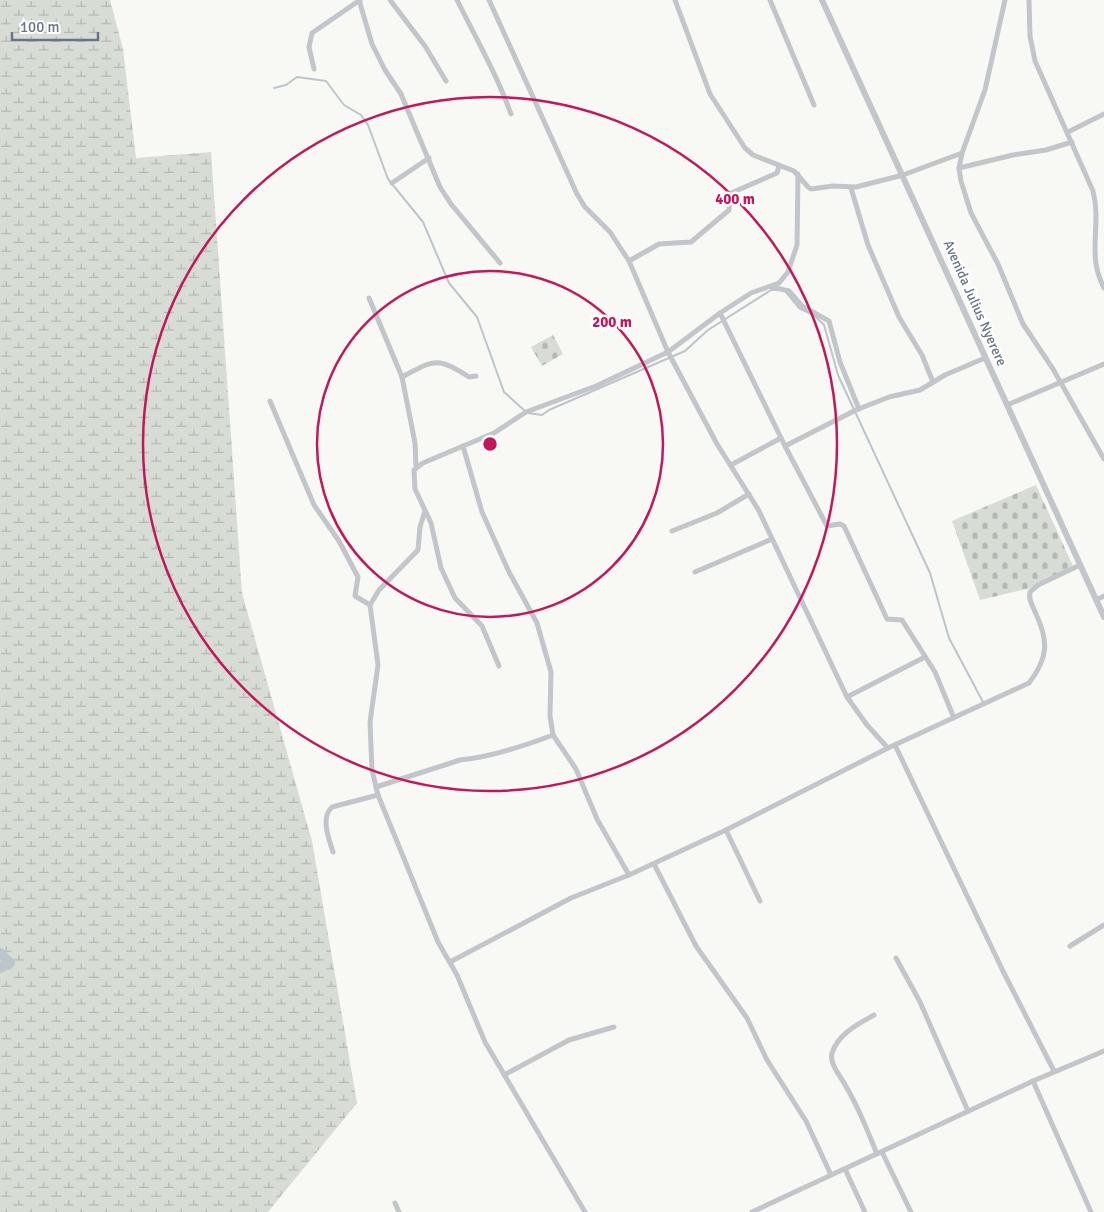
<svg xmlns="http://www.w3.org/2000/svg" width="1104" height="1212" font-family="Signika,sans-serif">
<style>
.wetland{fill:url(#wetland-marsh)}
.cemetery{fill:url(#cemetery-stones)}
.lines{fill:none;stroke-linecap:round;stroke-linejoin:round}
.stream{stroke:#bcc5cb;stroke-width:2}
.river{stroke:#bcc5cb;stroke-width:10}
.minor{stroke:#c2c5c9;stroke-width:5}
.tertiary{stroke:#c2c5c9;stroke-width:6}
.ring{fill:none;stroke:#c2185b;stroke-width:2.5}
.labels{text-anchor:middle;dominant-baseline:central;stroke-width:5;stroke-linejoin:round;paint-order:stroke}
.street-label{font-size:14px;fill:#687586;stroke:#fff}
.centre{fill:#c2185b;stroke:#fff;stroke-width:2.5}
.ring-label{font-size:15px;text-anchor:middle;font-weight:bold;fill:#c2185b;stroke:#fff;stroke-width:5;stroke-linejoin:round;paint-order:stroke}
</style>
<defs>
<pattern id="wetland-marsh" width="20" height="14" patternUnits="userSpaceOnUse" patternTransform="scale(1.25)"><rect width="20" height="14" fill="#d7ddd5"/><path d="M1 5h8M5 5V1M11 12h8M15 12V8" fill="none" stroke="#b2b8b2"/></pattern>
<pattern id="cemetery-stones" width="16" height="16" patternUnits="userSpaceOnUse" patternTransform="scale(1.25)"><rect width="16" height="16" fill="#d7ddd5"/><path d="M2 7V4a2 2 0 0 1 4 0v3zM10 15v-3a2 2 0 0 1 4 0v3z" fill="#b2b8b2"/></pattern>
</defs>
<rect width="100%" height="100%" fill="#f8f8f5"/>
<path class="wetland" d="M0,0H110L123,49L136,158L211,152L242,593L312,841L357,1103L268,1212H0Z"/>
<g class="cemetery">
<path d="M553,335L563,354L542,366L531,347Z"/>
<path d="M1036,485L1073,566L1027,589L980,600L952,521Z"/>
</g>
<g class="lines">
<g class="stream">
<path d="M274,88L286,85L297,77L326,81L344,105L361,115L368,125L388,179L423,222L449,283L477,317L504,392L525,411"/>
<path d="M786,292L799,308L815,316L824,325L838,375L930,573L949,638L983,702"/>
<path d="M528,413L542,415L549,410L685,351L708,330L771,290H777"/>
</g>
<path class="river" d="M0,953L10,963L0,968"/>
<g class="minor">
<path d="M359,0L372,44L385,70L401,94L440,187L451,204L500,263"/>
<path d="M390,0L425,46L446,81"/>
<path d="M457,0C476,38 497,75 511,114"/>
<path d="M489,0L577,194L585,207L610,232L629,261L668,352L717,444L758,509L847,697L867,725L888,748L1029,683C1048,658 1049,642 1036,614C1033,606 1028,600 1030,592L1038,585L1080,565"/>
<path d="M675,0L710,94L745,148L753,155L794,171L808,187L811,189L833,186L856,187L903,175L962,153"/>
<path d="M770,0L814,105"/>
<path d="M1005,0L985,90L962,153L959,168L961,181L971,213L998,264L1023,324L1053,369L1104,459"/>
<path d="M1029,0L1030,36L1035,61L1093,191C1102,226 1086,254 1104,288"/>
<path d="M314,69L309,47L312,33L360,0"/>
<path d="M1068,132L1104,114"/>
<path d="M959,168L1013,155L1046,150L1072,142"/>
<path d="M392,183L429,158"/>
<path d="M851,188L868,245L899,317L922,355L933,382"/>
<path d="M629,261L659,244L691,242L729,210L731,193L777,173L779,166"/>
<path d="M772,287L789,291L802,306L829,321L840,362L859,409"/>
<path d="M369,298L402,377L415,443L416,467"/>
<path d="M720,313L785,446L827,526L840,524L844,526L887,619L902,620L935,672L954,718"/>
<path d="M402,377C436,359 437,357 469,377L476,376"/>
<path d="M270,401L314,505L339,541L358,577L355,596L370,605"/>
<path d="M1007,405L1104,364"/>
<path d="M463,446L482,512L509,572L537,623L551,672L550,716L553,735L576,769L597,819L629,875"/>
<path d="M785,446L856,410L889,397L920,390L945,375L985,358"/>
<path d="M731,465L781,438"/>
<path d="M425,511L420,527L418,550L379,590L370,605L378,665L370,722L372,770L378,795L438,942L457,975L485,1042L585,1212"/>
<path d="M672,531L717,513L749,494"/>
<path d="M695,572L772,539"/>
<path d="M1096,600L1104,596"/>
<path d="M499,666L482,626L455,598L441,568L431,523L415,489L414,470L423,463L494,433L526,412L596,386L668,352L720,313L751,293L779,283L788,272L797,245L798,174"/>
<path d="M847,697L925,657"/>
<path d="M895,745L1002,969L1054,1071"/>
<path d="M376,787L460,760C491,757 524,746 553,735"/>
<path d="M726,830L760,901"/>
<path d="M333,852C329,839 320,818 332,807L378,795"/>
<path d="M654,864L696,946L747,1018L767,1060L806,1121L831,1175"/>
<path d="M1070,946L1104,925"/>
<path d="M896,958L920,1002L968,1111"/>
<path d="M450,962L571,898L629,875L726,830L888,748"/>
<path d="M874,1015C858,1024 838,1034 832,1053C830,1060 835,1069 839,1075C855,1099 866,1127 877,1154"/>
<path d="M504,1075L569,1040L614,1027"/>
<path d="M1033,1081L1091,1212"/>
<path d="M882,1152L911,1212"/>
<path d="M845,1169L865,1212"/>
<path d="M395,1203L399,1212"/>
<path d="M752,1212L1033,1081L1104,1051"/>
</g>
<path class="tertiary" d="M822,0L1104,617"/>
</g>
<g class="ring">
<circle cx="490" cy="444" r="173"/>
<circle cx="490" cy="444" r="347"/>
</g>
<g class="labels">
<g class="street-label">
<text transform="translate(975 303) rotate(66)">Avenida Julius Nyerere</text>
</g>
</g>
<circle cx="490" cy="444" r="8" class="centre"/>
<g class="ring-label">
<text x="735" y="204">400 m</text>
<text x="612" y="327">200 m</text>
</g>
<path d="M12 32v8h86v-8" fill="none" stroke="#687586" stroke-width="2.5"/>
<text x="20" y="32" font-size="15" fill="#687586" stroke="#ffffff" stroke-width="4" paint-order="stroke">100 m</text>
</svg>
